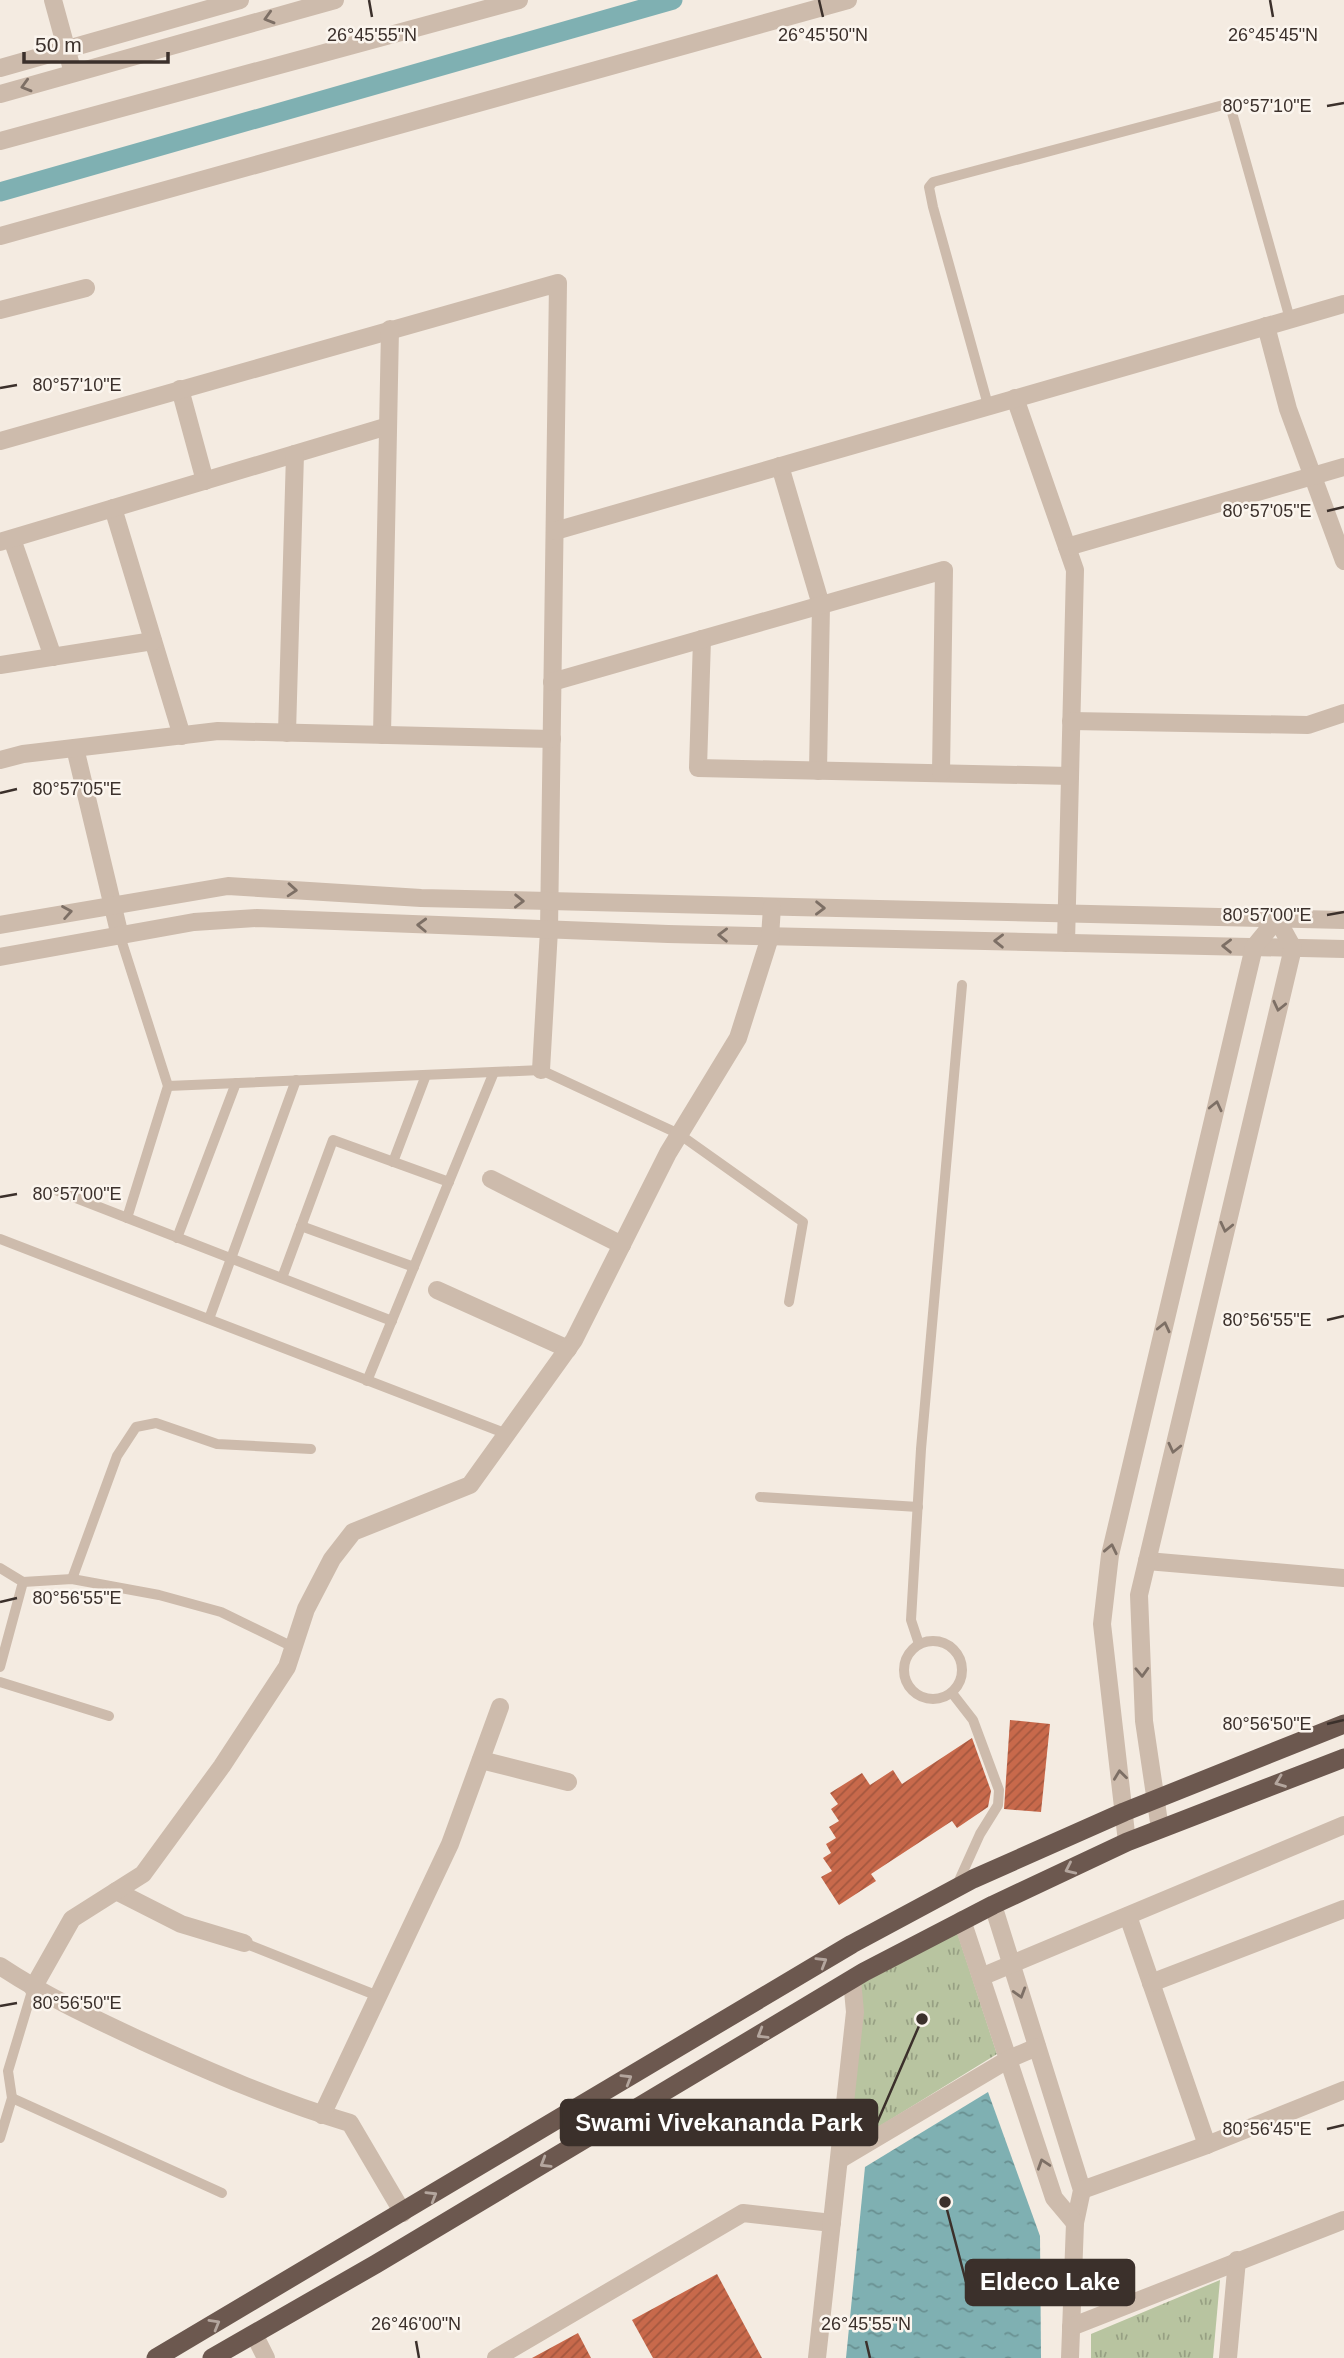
<svg xmlns="http://www.w3.org/2000/svg" width="1344" height="2358" font-family="Helvetica,sans-serif">
<style>
.grass{fill:url(#grass-tufts)}
.water{fill:url(#water-ripples)}
.lines{fill:none;stroke-linecap:round;stroke-linejoin:round}
.canal{stroke:#7fb0b2;stroke-width:19}
.building{fill:url(#building-hatch)}
.service{stroke:#cdbbac;stroke-width:10}
.minor{stroke:#cdbbac;stroke-width:18}
.tertiary{stroke:#cdbbac;stroke-width:18}
.trunk{stroke:#6c584f;stroke-width:19}
.oneway{stroke:#7d6f65}
.oneway2{stroke:#b4a69e}
.ticks{fill:none;stroke:#3b302b;stroke-width:2.5}
.ticks-label{font-size:18px;text-anchor:middle;fill:#3b302b;stroke:#fbf5ee;stroke-width:5;stroke-linejoin:round;paint-order:stroke}
.leader{fill:none;stroke:#3b302b;stroke-width:2.5}
.callout-dot{fill:#3b302b;stroke:#fbf5ee;stroke-width:2.5}
.callout{fill:#3b302b;stroke:#3b302b;stroke-width:2.5}
.callout-label{font-size:24px;text-anchor:middle;font-weight:bold;fill:#fff}
</style>
<defs>
<pattern id="grass-tufts" width="24" height="20" patternUnits="userSpaceOnUse" patternTransform="scale(1.75)"><rect width="24" height="20" fill="#b8c4a0"/><path d="M3 7l-1-3M5 7V3M7 7l1-3M15 17l-1-3M17 17v-4M19 17l1-3" fill="none" stroke="#97a083"/></pattern>
<pattern id="water-ripples" width="26" height="14" patternUnits="userSpaceOnUse" patternTransform="scale(1.75)"><rect width="26" height="14" fill="#7fb0b2"/><path d="M2 4q2-2 4 0t4 0M15 11q2-2 4 0t4 0" fill="none" stroke="#699091"/></pattern>
<pattern id="building-hatch" width="6" height="6" patternUnits="userSpaceOnUse" patternTransform="scale(1.75)"><rect width="6" height="6" fill="#c8694b"/><path d="M-1 1l2-2M0 6l6-6M5 7l2-2" fill="none" stroke="#a4573f"/></pattern>
</defs>
<rect width="100%" height="100%" fill="#f4ebe1"/>
<g class="grass">
<path d="M957,1932L997,2054L849,2145L861,1984Z"/>
<path d="M1220,2280L1213,2358H1091V2334Z"/>
</g>
<path class="water" d="M988,2092L1040,2236L1041,2358H846L865,2167Z"/>
<g class="lines">
<path class="canal" d="M0,192L673,0"/>
</g>
<g class="building">
<path d="M1010,1720L1050,1724L1041,1812L1004,1809Z"/>
<path d="M972,1738L991,1791L988,1807L957,1828L952,1821L871,1874L876,1881L839,1905L821,1877L832,1871L823,1858L831,1853L826,1844L836,1838L829,1827L839,1821L831,1809L838,1804L830,1793L862,1773L870,1785L893,1770L902,1784Z"/>
<path d="M717,2274L762,2358H653L632,2320Z"/>
<path d="M578,2333L591,2358H532Z"/>
</g>
<g class="lines">
<g class="service">
<path d="M988,405L933,207L929,187L933,182L1227,104L1231,109L1290,319"/>
<path d="M120,936L168,1086L127,1218"/>
<path d="M168,1086L541,1070L679,1134L803,1222L789,1302"/>
<path d="M393,1162L426,1075"/>
<path d="M58,1191L392,1321"/>
<path d="M301,1226L414,1267"/>
<path d="M177,1238L236,1083"/>
<path d="M0,1239L507,1434"/>
<path d="M282,1278L333,1140L449,1182"/>
<path d="M209,1319L296,1080"/>
<path d="M367,1381L494,1072"/>
<path d="M760,1497L918,1507"/>
<path d="M0,1568L23,1582L0,1667"/>
<path d="M72,1579L117,1456L136,1427L156,1423L217,1444L311,1449"/>
<path d="M23,1582L72,1579L159,1595L221,1612L293,1647"/>
<circle cx="933" cy="1670" r="29"/>
<path d="M919,1644L911,1620L921,1449L962,985"/>
<path d="M0,1682L109,1716"/>
<path d="M952,1693L973,1720L999,1790L998,1805L980,1834L957,1885"/>
<path d="M244,1943L378,1996"/>
<path d="M12,2098L222,2193"/>
<path d="M0,2138L12,2098L8,2071L33,1988"/>
</g>
<g class="minor">
<path d="M53,0L73,73"/>
<path d="M0,236L848,0"/>
<path d="M0,310L86,288"/>
<path d="M1266,326L1288,409L1344,561"/>
<path d="M180,389L205,481"/>
<path d="M1015,398L1075,570L1066,943"/>
<path d="M0,441L558,283L549,930L541,1070"/>
<path d="M780,466L821,605L818,771"/>
<path d="M113,508L182,736"/>
<path d="M555,531L1344,304"/>
<path d="M12,539L53,657"/>
<path d="M0,542L388,426"/>
<path d="M1067,547L1344,467"/>
<path d="M702,639L698,768L1070,776"/>
<path d="M0,665L153,641"/>
<path d="M552,682L944,570L941,773"/>
<path d="M1071,721L1308,725L1344,713"/>
<path d="M287,733L295,454"/>
<path d="M382,735L390,329"/>
<path d="M75,748L120,936"/>
<path d="M0,760L23,754L218,731L552,739"/>
<path d="M0,925L228,886L421,898L1344,920"/>
<path d="M0,957L194,922L257,918L668,934L1344,949"/>
<path d="M491,1179L622,1245"/>
<path d="M437,1290L568,1349"/>
<path d="M1147,1561L1344,1578"/>
<path d="M481,1760L568,1782"/>
<path d="M1127,1842L1102,1624L1110,1555L1254,947L1277,919L1293,948L1139,1595L1144,1721L1160,1829"/>
<path d="M116,1891L181,1924L244,1943"/>
<path d="M993,1905L1082,2190L1075,2223L1070,2358"/>
<path d="M1128,1916L1207,2145"/>
<path d="M962,1920L1054,2198L1075,2223"/>
<path d="M0,1966C45,1996 93,2018 142,2041C210,2072 279,2102 350,2123L403,2213"/>
<path d="M981,1977L1344,1825"/>
<path d="M1151,1983L1344,1909"/>
<path d="M33,1988L72,1919L143,1874L222,1766L287,1667L306,1609L332,1559L353,1532L470,1485L574,1340L668,1153L738,1038L770,937L772,907"/>
<path d="M322,2115L450,1844L500,1707"/>
<path d="M839,2160L1009,2059L1037,2047"/>
<path d="M1082,2190L1207,2145L1344,2090"/>
<path d="M1071,2327L1344,2220"/>
<path d="M254,2334L266,2358"/>
<path d="M496,2358L743,2213L832,2223"/>
<path d="M817,2358L855,2012L852,1980"/>
<path d="M1228,2358L1237,2260"/>
</g>
<g class="tertiary">
<path d="M0,68L240,0"/>
<path d="M0,94L335,0"/>
<path d="M0,141L519,0"/>
</g>
<g class="trunk">
<path d="M156,2358L852,1944L973,1879L1124,1812L1344,1724"/>
<path d="M212,2358L376,2264L864,1972L993,1905L1127,1842L1344,1758"/>
</g>
</g>
<defs><path id="oneway-chevron" d="M-2-3.5L2.5 0L-2 3.5" fill="none" stroke-width="1.6" stroke-linecap="round" stroke-linejoin="round" transform="scale(1.75)"/></defs>
<g class="oneway">
<use href="#oneway-chevron" transform="translate(269 18) rotate(164)"/>
<use href="#oneway-chevron" transform="translate(26 86) rotate(164)"/>
<use href="#oneway-chevron" transform="translate(292 890) rotate(4)"/>
<use href="#oneway-chevron" transform="translate(519 901) rotate(1)"/>
<use href="#oneway-chevron" transform="translate(820 908) rotate(1)"/>
<use href="#oneway-chevron" transform="translate(67 912) rotate(-10)"/>
<use href="#oneway-chevron" transform="translate(422 925) rotate(-178)"/>
<use href="#oneway-chevron" transform="translate(723 935) rotate(-179)"/>
<use href="#oneway-chevron" transform="translate(999 941) rotate(-179)"/>
<use href="#oneway-chevron" transform="translate(1227 946) rotate(-179)"/>
<use href="#oneway-chevron" transform="translate(1279 1006) rotate(103)"/>
<use href="#oneway-chevron" transform="translate(1216 1106) rotate(-77)"/>
<use href="#oneway-chevron" transform="translate(1226 1227) rotate(103)"/>
<use href="#oneway-chevron" transform="translate(1164 1327) rotate(-77)"/>
<use href="#oneway-chevron" transform="translate(1174 1448) rotate(103)"/>
<use href="#oneway-chevron" transform="translate(1111 1549) rotate(-78)"/>
<use href="#oneway-chevron" transform="translate(1142 1672) rotate(88)"/>
<use href="#oneway-chevron" transform="translate(1120 1775) rotate(-97)"/>
<use href="#oneway-chevron" transform="translate(1020 1993) rotate(73)"/>
<use href="#oneway-chevron" transform="translate(1043 2164) rotate(-108)"/>
</g>
<g class="oneway2">
<use href="#oneway-chevron" transform="translate(1280 1782) rotate(159)"/>
<use href="#oneway-chevron" transform="translate(1070 1869) rotate(155)"/>
<use href="#oneway-chevron" transform="translate(822 1962) rotate(-31)"/>
<use href="#oneway-chevron" transform="translate(762 2034) rotate(149)"/>
<use href="#oneway-chevron" transform="translate(627 2079) rotate(-31)"/>
<use href="#oneway-chevron" transform="translate(545 2163) rotate(149)"/>
<use href="#oneway-chevron" transform="translate(432 2196) rotate(-31)"/>
<use href="#oneway-chevron" transform="translate(215 2324) rotate(-30)"/>
</g>
<path class="ticks" d="M369,0L372,17M819,0L823,17M1270,0L1273,17M1327,106L1344,103M0,388L17,385M1327,511L1344,507M0,793L17,789M1327,915L1344,912M0,1197L17,1194M1327,1320L1344,1316M0,1602L17,1598M1327,1724L1344,1720M0,2006L17,2003M1327,2129L1344,2125M416,2341L419,2358M866,2341L870,2358"/>
<g class="ticks-label">
<text x="372" y="41">26°45'55"N</text>
<text x="823" y="41">26°45'50"N</text>
<text x="1273" y="41">26°45'45"N</text>
<text x="1267" y="112">80°57'10"E</text>
<text x="77" y="391">80°57'10"E</text>
<text x="1267" y="517">80°57'05"E</text>
<text x="77" y="795">80°57'05"E</text>
<text x="1267" y="921">80°57'00"E</text>
<text x="77" y="1200">80°57'00"E</text>
<text x="1267" y="1326">80°56'55"E</text>
<text x="77" y="1604">80°56'55"E</text>
<text x="1267" y="1730">80°56'50"E</text>
<text x="77" y="2009">80°56'50"E</text>
<text x="1267" y="2135">80°56'45"E</text>
<text x="416" y="2330">26°46'00"N</text>
<text x="866" y="2330">26°45'55"N</text>
</g>
<path class="leader" d="M922 2019L877 2123M945 2202L966 2282"/>
<g class="callout-dot">
<circle cx="922" cy="2019" r="7"/>
<circle cx="945" cy="2202" r="7"/>
</g>
<g class="callout">
<rect x="561" y="2100" width="316" height="45" rx="7"/>
<rect x="966" y="2260" width="168" height="45" rx="7"/>
</g>
<g class="callout-label">
<text x="719" y="2131">Swami Vivekananda Park</text>
<text x="1050" y="2290">Eldeco Lake</text>
</g>
<path d="M24 52v10h144v-10" fill="none" stroke="#3b302b" stroke-width="3.5"/>
<text x="35" y="52" font-size="21" fill="#3b302b" stroke="#fbf5ee" stroke-width="5" paint-order="stroke">50 m</text>
</svg>
